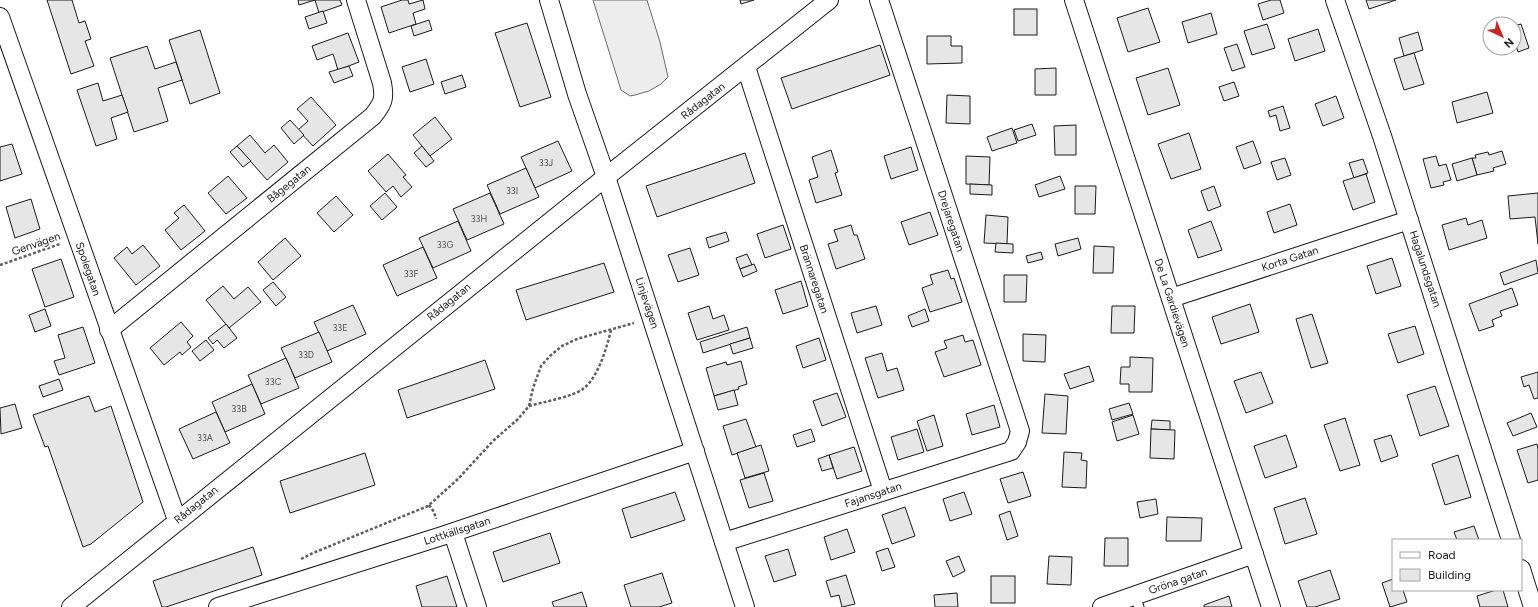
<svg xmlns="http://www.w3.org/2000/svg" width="1538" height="607" font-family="Figtree,sans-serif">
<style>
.parking{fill:#ededed;stroke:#6a6a6a}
.building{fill:#e6e6e6;stroke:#1a1a1a}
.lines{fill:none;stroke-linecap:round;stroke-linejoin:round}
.lane-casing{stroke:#1a1a1a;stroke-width:11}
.street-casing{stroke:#1a1a1a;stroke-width:20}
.path{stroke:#5f5f5f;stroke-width:2.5;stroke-dasharray:3 2;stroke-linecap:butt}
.lane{stroke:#fff;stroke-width:9}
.street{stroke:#fff;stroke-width:18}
.labels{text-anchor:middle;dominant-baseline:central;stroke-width:3;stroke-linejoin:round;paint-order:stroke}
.number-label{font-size:9px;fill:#4d4d4d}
.street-label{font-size:11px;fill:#1a1a1a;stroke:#fff}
</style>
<rect width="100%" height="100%" fill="#fff"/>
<path class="parking" d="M593,0H647L660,42L668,77L661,84L649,91L635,95L630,96L621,90Z"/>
<g class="building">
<path d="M47,0H72L79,23L85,21L91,39L85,41L94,66L71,74Z"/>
<path d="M298,0H340L342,5L319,13L315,0L299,5Z"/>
<path d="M402,0H408L409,4L423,0L425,9L413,13L416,24L389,33L381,7Z"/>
<path d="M740,0H754L741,4Z"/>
<path d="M1271,0H1280L1284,13L1263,20L1258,4Z"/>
<path d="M1366,0H1396L1369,9Z"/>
<path d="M1148,8L1160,42L1128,52L1117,18Z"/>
<rect x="1014" y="9" width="23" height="26"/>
<path d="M323,11L327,23L309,29L305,17Z"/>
<path d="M1211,13L1217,34L1188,43L1182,22Z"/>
<path d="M429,20L432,30L414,36L411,26Z"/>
<path d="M527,23L551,97L520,107L495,33Z"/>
<path d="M1267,24L1275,48L1252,55L1244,31Z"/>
<path d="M1521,24L1529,48L1518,52L1514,39V26Z"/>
<path d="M1318,29L1325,51L1295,61L1288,39Z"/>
<path d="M200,30L220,93L190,104L169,40Z"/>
<path d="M1418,32L1423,50L1404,56L1399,38Z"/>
<path d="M348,33L359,62L338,70L333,54L317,60L312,46Z"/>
<path d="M927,36H951V46H962V63L927,64Z"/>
<path d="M1237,44L1245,67L1232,71L1224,48Z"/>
<path d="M880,45L890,75L792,109L781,78Z"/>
<path d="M147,46L155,69L176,62L182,80L158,88L168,121L134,132L110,58Z"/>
<path d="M1414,53L1424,84L1404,90L1394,59Z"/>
<path d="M426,59L434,84L410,92L402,67Z"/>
<path d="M349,66L353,76L334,83L329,72Z"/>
<path d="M1056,68V95H1035V69Z"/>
<path d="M1168,68L1180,105L1148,115L1136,78Z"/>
<path d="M462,75L466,87L445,94L441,82Z"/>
<path d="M1234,82L1239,96L1224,101L1219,87Z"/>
<path d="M98,83L103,101L122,95L128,112L111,118L117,139L96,146L77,90Z"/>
<path d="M1487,92L1493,113L1457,123L1452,102Z"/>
<path d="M947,95L970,96V124L946,123Z"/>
<path d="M1336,96L1344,118L1323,126L1315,104Z"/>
<path d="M311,97L336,125L313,146L298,130L308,121L297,109Z"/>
<path d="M1283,106L1290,128L1280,131L1276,115L1270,117L1268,111Z"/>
<path d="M435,117L452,139L430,156L413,135Z"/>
<path d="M290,120L304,135L294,144L281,128Z"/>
<path d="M1032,124L1036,135L1018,141L1014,130Z"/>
<path d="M1076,125V155H1055L1054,126Z"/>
<path d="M1012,128L1017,143L992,151L987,137Z"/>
<path d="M1189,133L1201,169L1171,179L1158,144Z"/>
<path d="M250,135L265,153L274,145L288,162L267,180L237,146Z"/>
<path d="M558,141L572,171L535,188L521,157Z"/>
<path d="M1253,141L1261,163L1244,169L1236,147Z"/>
<path d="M12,144L22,174L0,181V147Z"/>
<path d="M237,146L251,161L243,167L230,152Z"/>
<path d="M422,146L434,161L426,167L414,153Z"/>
<path d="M911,147L918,170L891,179L884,156Z"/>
<path d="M831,150L838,172L835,173L842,195L816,203L809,180L818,177L812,157Z"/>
<path d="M1502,151L1506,164L1493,168L1494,171L1477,175L1472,158H1476L1475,155L1488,152L1489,155Z"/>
<path d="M745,153L755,183L657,217L646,186Z"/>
<path d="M388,154L406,175L403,177L412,187L401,197L393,186L386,192L368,171Z"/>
<path d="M966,156L990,157L989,185L966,184Z"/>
<path d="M1436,156L1439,166L1446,164L1451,180L1443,182L1444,185L1431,188L1423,159Z"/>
<path d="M1285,158L1291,175L1277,180L1271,162Z"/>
<path d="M1472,158L1477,175L1457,181L1452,164Z"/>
<path d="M1363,159L1368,173L1354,178L1349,163Z"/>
<path d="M526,168L539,197L500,214L487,185Z"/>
<path d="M1366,174L1375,202L1353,210L1343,181Z"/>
<path d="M228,176L247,198L226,214L208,193Z"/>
<path d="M1060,176L1065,189L1039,197L1035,185Z"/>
<path d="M970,184L992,185V195L970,194Z"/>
<path d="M1075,186H1096L1095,214H1075Z"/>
<path d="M1214,186L1221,206L1208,211L1201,191Z"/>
<path d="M385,193L397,207L382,220L370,206Z"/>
<path d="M490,193L504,224L467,240L453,209Z"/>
<path d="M1538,193V244L1535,217L1510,219L1508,196Z"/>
<path d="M336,196L353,215L334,232L317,213Z"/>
<path d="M31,199L40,229L15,238L6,207Z"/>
<path d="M1290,204L1297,225L1274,233L1267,212Z"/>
<path d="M184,205L205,231L181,250L165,230L179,218L174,213Z"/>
<path d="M930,212L938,235L909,245L901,222Z"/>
<path d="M986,215L1008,217L1007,244L984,243Z"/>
<path d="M1466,218L1468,225L1482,220L1487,238L1449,250L1442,225Z"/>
<path d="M458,221L471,251L433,268L419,238Z"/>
<path d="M1211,221L1222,250L1198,258L1188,230Z"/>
<path d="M783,225L791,249L765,258L757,234Z"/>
<path d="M851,225L854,235H857L865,259L836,269L828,244L838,241L834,230Z"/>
<path d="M726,232L729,241L709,248L706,238Z"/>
<path d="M285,238L301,256L273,280L258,262Z"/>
<path d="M1078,238L1081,249L1058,256L1055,244Z"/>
<path d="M996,243L1013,244V253L995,252Z"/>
<path d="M143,245L160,266L136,285L114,258L127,247L132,254Z"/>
<path d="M1094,246L1114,247L1113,273H1093Z"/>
<path d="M423,247L437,278L397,296L383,265Z"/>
<path d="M690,248L699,275L678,282L668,255Z"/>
<path d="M1041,252L1043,259L1028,263L1026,256Z"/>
<path d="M747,254L752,265L740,269L736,258Z"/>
<path d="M1392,258L1401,286L1376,294L1367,266Z"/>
<path d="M61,259L74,297L45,307L32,269Z"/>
<path d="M1536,260L1538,273L1504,285L1500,273Z"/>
<path d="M604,263L614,292L526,320L516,290Z"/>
<path d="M754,264L757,271L743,277L740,269Z"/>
<path d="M948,270L951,279L954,278L962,302L930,312L922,288L933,284L930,275Z"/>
<path d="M1004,275H1027L1026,302H1004Z"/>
<path d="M801,281L808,306L783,314L775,290Z"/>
<path d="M273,282L286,297L276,306L263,290Z"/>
<path d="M223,286L234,299L248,287L261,302L229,328L206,300Z"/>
<path d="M1512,288L1518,305L1500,311L1502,316L1492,320L1494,326L1479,331L1469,304Z"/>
<path d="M1250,304L1259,332L1221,344L1212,317Z"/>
<path d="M353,305L366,334L327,351L314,322Z"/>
<path d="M709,306L713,319L724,315L729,330L697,340L688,313Z"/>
<path d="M876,306L882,325L857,333L851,313Z"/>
<path d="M1112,306H1135L1134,333H1111Z"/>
<path d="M45,309L51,326L35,332L29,315Z"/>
<path d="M925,309L929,321L912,327L908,316Z"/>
<path d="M1312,314L1328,363L1311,368L1296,319Z"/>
<path d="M181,322L193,336L187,342L191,347L182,355L180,352L164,365L150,348Z"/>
<path d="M226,324L237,338L224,348L217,340L213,344L208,338Z"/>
<path d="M1415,326L1424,354L1398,363L1388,334Z"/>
<path d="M83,327L95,363L59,375L54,361L65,358L58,335Z"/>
<path d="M747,327L750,338L703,353L700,342Z"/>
<path d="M319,332L332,362L295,378L281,348Z"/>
<path d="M1023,334L1046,335L1045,362L1023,361Z"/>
<path d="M963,335L965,342L973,340L981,365L944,377L935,352L947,348L944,341Z"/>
<path d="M750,338L753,348L733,354L730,344Z"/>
<path d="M819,338L826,360L803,368L796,346Z"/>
<path d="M206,340L214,350L200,361L192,351Z"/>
<path d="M882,353L887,371L897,368L904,390L878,398L865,358Z"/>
<path d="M1130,357L1153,358L1152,392H1129V384H1120L1121,367H1130Z"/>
<path d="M286,358L299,388L261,404L248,375Z"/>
<path d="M485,360L495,389L407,418L398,390Z"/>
<path d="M741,361L747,384L738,387L739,389L714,396L706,368L726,362L727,365Z"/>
<path d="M1089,366L1094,381L1070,389L1064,374Z"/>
<path d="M1261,372L1273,403L1246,413L1234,381Z"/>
<path d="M1538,372V398L1534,399L1529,385L1524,387L1521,377Z"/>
<path d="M59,379L63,390L43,397L39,386Z"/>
<path d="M252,384L265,414L225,432L212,402Z"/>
<path d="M1435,386L1449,426L1420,436L1407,395Z"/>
<path d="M734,390L738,405L718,410L714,396Z"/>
<path d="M837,393L846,417L822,426L813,401Z"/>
<path d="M1045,394L1068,396L1066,434L1042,433Z"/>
<path d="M89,396L95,412L111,406L143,502L91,544L83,547L48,446L45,447L33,415Z"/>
<path d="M1129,403L1133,414L1112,420L1109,409Z"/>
<path d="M15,404L22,428L1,434L0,408Z"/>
<path d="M994,405L1000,427L972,435L966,414Z"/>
<path d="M216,412L230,443L193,459L179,429Z"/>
<path d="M1531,413L1537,427L1513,436L1507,423Z"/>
<path d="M934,415L943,446L927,451L917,421Z"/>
<path d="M1133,415L1139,434L1117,441L1112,422Z"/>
<path d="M1345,418L1360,465L1340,471L1324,425Z"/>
<path d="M746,419L756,447L732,455L723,426Z"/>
<path d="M1152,420L1170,421V430L1151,429Z"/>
<path d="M811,429L815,441L797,447L793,435Z"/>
<path d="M917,429L924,452L898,460L891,437Z"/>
<path d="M1151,429L1175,430L1174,459L1150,458Z"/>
<path d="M1286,435L1297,467L1265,478L1254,446Z"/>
<path d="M1391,435L1398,456L1381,462L1374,440Z"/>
<path d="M1537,444L1538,449V480L1528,483L1517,450Z"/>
<path d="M761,445L769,471L745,478L737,453Z"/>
<path d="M854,447L862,471L837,479L829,455Z"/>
<path d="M1064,452L1082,453L1081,460L1087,461L1086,488L1062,487Z"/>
<path d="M365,453L375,485L290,513L280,481Z"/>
<path d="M829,455L833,468L822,471L818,459Z"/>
<path d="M1458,455L1471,497L1445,505L1432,464Z"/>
<path d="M1023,472L1031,496L1008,503L1000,479Z"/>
<path d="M764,473L773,501L749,508L740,480Z"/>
<path d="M675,492L685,520L631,538L622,509Z"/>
<path d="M964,492L972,514L950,521L943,499Z"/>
<path d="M1305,498L1317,534L1285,544L1274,508Z"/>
<path d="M1156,499L1158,514L1140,518L1137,502Z"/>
<path d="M905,507L915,536L892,544L882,515Z"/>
<path d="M1010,511L1018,536L1007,540L999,515Z"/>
<path d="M1167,517L1202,518L1201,541H1166Z"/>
<path d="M1474,526L1479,540H1457L1454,532Z"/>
<path d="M847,529L855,552L831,560L824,537Z"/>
<path d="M550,533L560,563L503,582L493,552Z"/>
<path d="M1105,538H1128V566H1104Z"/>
<path d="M253,547L262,575L166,607H162L153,581Z"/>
<path d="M888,548L895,567L882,571L876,552Z"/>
<path d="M788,549L796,575L774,582L765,556Z"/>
<path d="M959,556L965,571L953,577L946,561Z"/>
<path d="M1049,556L1072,557L1071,585L1047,584Z"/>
<path d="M1330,570L1340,599L1315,607H1307L1298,581Z"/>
<path d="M662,573L672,603L659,607H631L624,585Z"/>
<path d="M846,575L855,604L842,607L839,595L831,597L826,581Z"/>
<path d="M447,576L457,607H422L416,586Z"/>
<rect x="991" y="576" width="24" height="27"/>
<path d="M1393,579V590H1403L1407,602L1390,607L1382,583Z"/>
<path d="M1496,590H1503L1508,607H1480L1477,596Z"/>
<path d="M582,592L587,607H554L552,602Z"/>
<path d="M957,593L958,607H935L934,595Z"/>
<path d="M1229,596L1232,607H1204V605Z"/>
</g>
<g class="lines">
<defs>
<path id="lane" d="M1135,596L1139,607"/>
<g id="street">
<path d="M549,0L577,94L606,177L745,607"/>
<path d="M1074,0L1271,607"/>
<path d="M1335,0L1382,136L1511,540"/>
<path d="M0,17L177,520"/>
<path d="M746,67L883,491"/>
<path d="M1171,298L1409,220"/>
<path d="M109,330L373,116C383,103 385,99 382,83L356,0"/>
<path d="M453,533L477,607"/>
<path d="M724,542L1011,451L1017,442L1020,431L879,0"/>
<path d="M1521,569L1533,607"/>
<path d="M71,607L606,177L829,0"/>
<path d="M218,607L442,536L695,451"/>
<path d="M1102,607L1254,554"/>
</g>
</defs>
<use href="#lane" class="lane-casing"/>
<use href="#street" class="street-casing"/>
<g class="path">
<path d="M0,265L60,244"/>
<path d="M529,406C543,402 572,397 583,389C598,378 607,347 611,330"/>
<path d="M429,505L434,512L436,519"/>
<path d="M301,559L313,553L428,506L458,479L493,441L518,419L529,406L533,388L541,366L550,356L562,346L577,339L634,323"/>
</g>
<use href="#lane" class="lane"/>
<use href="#street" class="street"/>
</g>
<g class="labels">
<g class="number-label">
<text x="546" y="162">33J</text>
<text x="512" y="190">33I</text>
<text x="479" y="218">33H</text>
<text x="445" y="244">33G</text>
<text x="411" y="273">33F</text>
<text x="340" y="327">33E</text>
<text x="306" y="354">33D</text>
<text x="273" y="381">33C</text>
<text x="239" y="408">33B</text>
<text x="205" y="437">33A</text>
</g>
<g class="street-label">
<text transform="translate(703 101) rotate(-38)">Rådagatan</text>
<text transform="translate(289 184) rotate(-39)">Bågegatan</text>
<text transform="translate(951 221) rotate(72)">Drejaregatan</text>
<text transform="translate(36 244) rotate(-19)">Genvägen</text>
<text transform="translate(1290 259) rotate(-18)">Korta Gatan</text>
<text transform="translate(88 269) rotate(71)">Spolegatan</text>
<text transform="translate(1425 269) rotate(72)">Hagalundsgatan</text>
<text transform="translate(814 279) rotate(72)">Brännaregatan</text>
<text transform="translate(449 302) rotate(-39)">Rådagatan</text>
<text transform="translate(647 303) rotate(72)">Linjevägen</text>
<text transform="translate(1172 303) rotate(72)">De La Gardievägen</text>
<text transform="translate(873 495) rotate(-18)">Fajansgatan</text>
<text transform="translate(196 505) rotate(-39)">Rådagatan</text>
<text transform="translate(457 531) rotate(-18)">Lottkällsgatan</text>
<text transform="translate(1178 581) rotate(-19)">Gröna gatan</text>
</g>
</g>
<rect x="1392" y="539" width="130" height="52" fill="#ffffff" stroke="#a3a3a3"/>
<rect x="1400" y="552" width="20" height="6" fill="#ffffff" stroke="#a3a3a3"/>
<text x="1428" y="559" font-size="12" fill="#1a1a1a">Road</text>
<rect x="1400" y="569" width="20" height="12" fill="#e6e6e6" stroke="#a3a3a3"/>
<text x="1428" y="579" font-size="12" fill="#1a1a1a">Building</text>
<g transform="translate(1502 36) rotate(136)"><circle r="19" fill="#ffffff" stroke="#a3a3a3"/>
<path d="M0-3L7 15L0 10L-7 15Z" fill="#c62828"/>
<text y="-6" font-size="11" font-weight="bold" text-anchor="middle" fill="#1a1a1a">N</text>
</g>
</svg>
